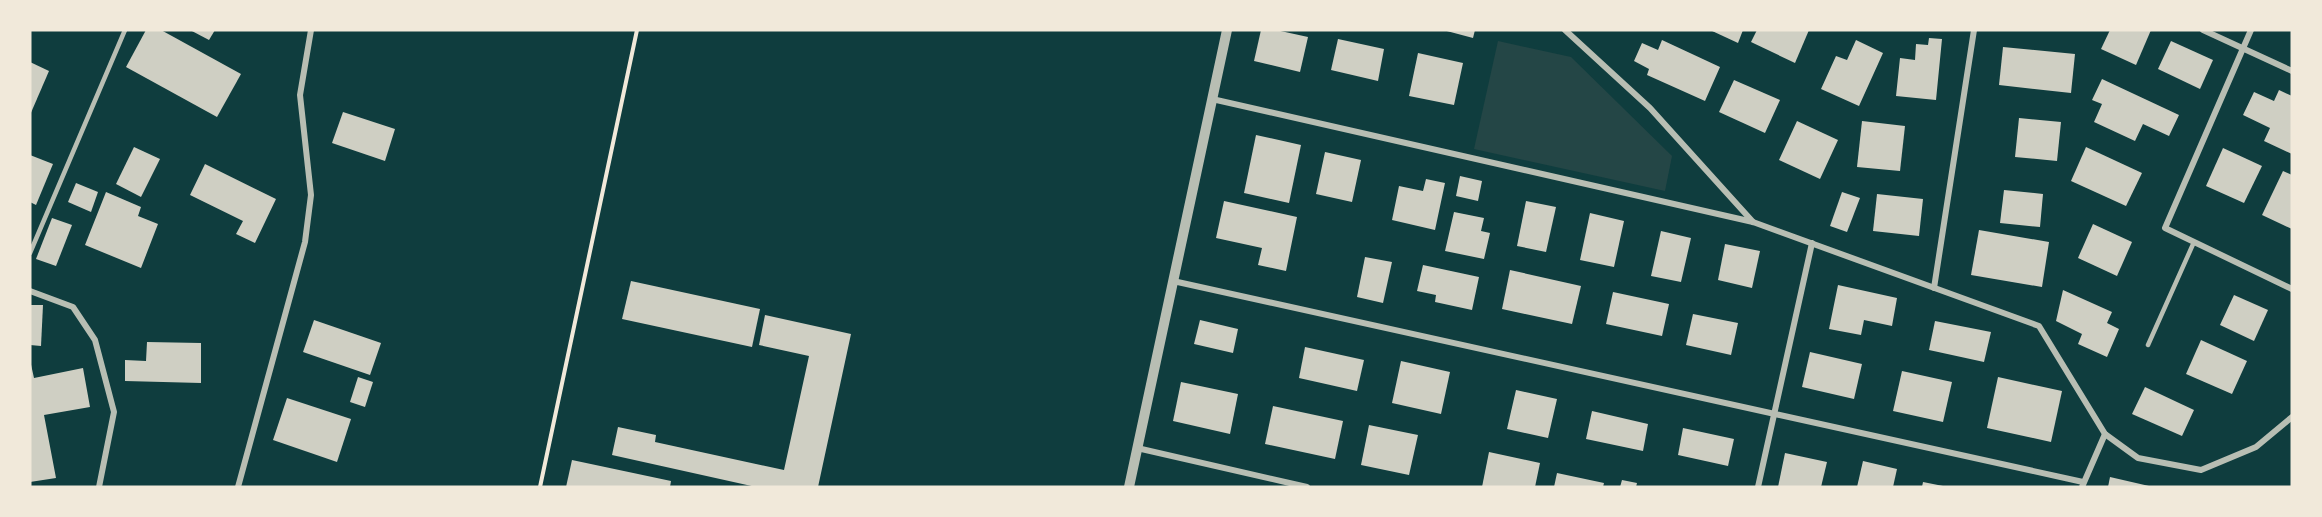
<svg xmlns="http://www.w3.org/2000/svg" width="2322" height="517" font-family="Overpass,sans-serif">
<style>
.green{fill:#244646}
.building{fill:#cfcfc3}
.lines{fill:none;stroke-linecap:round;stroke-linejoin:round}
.path{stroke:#f1e9da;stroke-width:4}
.service{stroke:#b8beb3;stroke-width:4.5}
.minor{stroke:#b8beb3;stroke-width:6}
.tertiary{stroke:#b8beb3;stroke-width:10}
</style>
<rect width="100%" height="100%" fill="#0f3d3e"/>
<path class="green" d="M1498,41L1571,57L1672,156L1665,191L1474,149Z"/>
<g class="building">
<path d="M146,30H161L241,74L217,117L126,67Z"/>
<path d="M190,30H215L209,40Z"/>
<path d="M1261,30H1276L1308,37L1300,72L1254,61Z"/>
<path d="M1443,30H1475L1473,38Z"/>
<path d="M1710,30H1743L1738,43Z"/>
<path d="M1757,30H1809L1795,63L1751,42Z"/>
<path d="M2110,30H2151L2136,65L2101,49Z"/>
<path d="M1929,38L1942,39L1936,100L1896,96L1900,58L1915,60L1916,44L1928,45Z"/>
<path d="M1338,39L1384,49L1378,81L1331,70Z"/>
<path d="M1662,40L1720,67L1705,101L1647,75L1649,69L1634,61L1642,43L1658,50Z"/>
<path d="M1856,40L1883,53L1859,106L1821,89L1836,56L1847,60Z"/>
<path d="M2171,41L2213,60L2200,89L2158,69Z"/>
<path d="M2003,47L2075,54L2071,93L1999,85Z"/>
<path d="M1418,53L1463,63L1454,105L1409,96Z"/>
<path d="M30,62L49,71L30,115Z"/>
<path d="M2102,79L2179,115L2169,136L2143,124L2135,141L2094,122L2102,104L2092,100Z"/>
<path d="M1734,80L1780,100L1765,133L1719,112Z"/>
<path d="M2279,90L2292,96V154L2264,141L2270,128L2243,115L2254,92L2274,101Z"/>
<path d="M343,112L395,129L385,161L332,143Z"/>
<path d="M2019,118L2061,122L2057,161L2015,157Z"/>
<path d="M1797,121L1838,140L1820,179L1779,160Z"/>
<path d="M1862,121L1905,126L1900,171L1857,167Z"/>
<path d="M1256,135L1301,145L1289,203L1244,193Z"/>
<path d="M134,147L160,159L141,197L116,184Z"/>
<path d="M2086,147L2142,173L2126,206L2071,181Z"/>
<path d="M2223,148L2262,166L2244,203L2206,186Z"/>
<path d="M1325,152L1361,160L1352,202L1316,194Z"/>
<path d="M30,155L53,164L36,205L30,202Z"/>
<path d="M205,164L276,199L255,243L236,234L243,221L190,195Z"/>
<path d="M2283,171L2292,175V229L2262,215Z"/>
<path d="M1460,176L1482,181L1478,201L1456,196Z"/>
<path d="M1426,179L1445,183L1435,230L1392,220L1399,186L1423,191Z"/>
<path d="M76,183L98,192L91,212L68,202Z"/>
<path d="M2004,190L2043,194L2040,227L2000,223Z"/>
<path d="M106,192L141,207L138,216L158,224L141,268L85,245Z"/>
<path d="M1842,192L1860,198L1847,232L1830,226Z"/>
<path d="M1877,194L1923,199L1919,236L1873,231Z"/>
<path d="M1224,201L1297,217L1286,271L1258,265L1262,248L1216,238Z"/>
<path d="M1526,201L1556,207L1546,252L1517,246Z"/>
<path d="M1454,212L1484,218L1481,231L1490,233L1484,259L1445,251Z"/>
<path d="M1590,213L1624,221L1614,267L1580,260Z"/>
<path d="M52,218L72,225L56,266L36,259Z"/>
<path d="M2093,224L2132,242L2117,276L2078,258Z"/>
<path d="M1979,230L2049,242L2042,287L1971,275Z"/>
<path d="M1661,231L1691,238L1681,282L1651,276Z"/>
<path d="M1725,244L1760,251L1752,288L1718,280Z"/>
<path d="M1365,257L1392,262L1383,303L1357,297Z"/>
<path d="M1423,265L1479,277L1472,310L1435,302L1436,295L1417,291Z"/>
<path d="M1510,270L1581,286L1572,324L1502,309Z"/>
<path d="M631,281L760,309L752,347L622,319Z"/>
<path d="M1838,285L1897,298L1892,326L1864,320L1861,335L1829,329Z"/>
<path d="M2063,290L2112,312L2107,323L2119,329L2107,357L2078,344L2082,334L2056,321Z"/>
<path d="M1613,292L1669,304L1662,336L1606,324Z"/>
<path d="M2234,295L2268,310L2254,341L2220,325Z"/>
<path d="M30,305H43L41,346L30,345Z"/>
<path d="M1693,314L1738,323L1731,355L1686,345Z"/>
<path d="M765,315L851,334L818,487H756L612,455L618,427L656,435L655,442L784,470L809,356L759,345Z"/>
<path d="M314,320L381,343L370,375L303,352Z"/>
<path d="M1200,320L1238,329L1233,353L1194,344Z"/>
<path d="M1935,321L1991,332L1984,362L1929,350Z"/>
<path d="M2201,340L2247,361L2232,394L2186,374Z"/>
<path d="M147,342L201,343V383L125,381V360L146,361Z"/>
<path d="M1305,347L1364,360L1357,391L1299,378Z"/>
<path d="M1810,352L1862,364L1854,399L1802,387Z"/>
<path d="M30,360L34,378L83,368L90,407L44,415L56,478L30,482Z"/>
<path d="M1401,361L1450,372L1441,414L1392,403Z"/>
<path d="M1902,371L1952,382L1943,422L1893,411Z"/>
<path d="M358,377L373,382L365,407L350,402Z"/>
<path d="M1998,377L2062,391L2051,442L1987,428Z"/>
<path d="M1181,382L1238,394L1230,434L1173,421Z"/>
<path d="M2145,387L2194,410L2182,436L2132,414Z"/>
<path d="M1516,390L1557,399L1548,438L1507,429Z"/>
<path d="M287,398L351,419L337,462L273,440Z"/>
<path d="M1273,406L1343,421L1335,459L1265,444Z"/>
<path d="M1592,411L1648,424L1643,451L1586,439Z"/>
<path d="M1369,425L1418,435L1409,475L1361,465Z"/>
<path d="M1683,428L1734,439L1728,466L1678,455Z"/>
<path d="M1489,452L1540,463L1535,487H1482Z"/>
<path d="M1785,453L1827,462L1821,487H1778Z"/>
<path d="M572,460L671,481L670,487H566Z"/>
<path d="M1863,461L1897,469L1893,487H1857Z"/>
<path d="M1557,473L1604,483L1603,487H1554Z"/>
<path d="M2110,477L2149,486V487H2108Z"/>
<path d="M1622,480L1637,483L1636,487H1620Z"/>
<path d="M1923,482L1943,486V487H1922Z"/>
</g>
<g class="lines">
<path class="path" d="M540,487L637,30"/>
<g class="service">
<path d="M30,253L125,30"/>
<path d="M2148,345L2194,242"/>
</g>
<g class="minor">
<path d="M1565,30L1650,108L1753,222"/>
<path d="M2203,30L2292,71"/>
<path d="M2251,30L2165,228L2292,289"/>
<path d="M1212,99L1753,222L2039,326L2105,434L2138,458L2201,470L2256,447L2292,417"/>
<path d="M1173,281L2083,482"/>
<path d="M1934,288L1974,30"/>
<path d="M30,291L73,307L95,340L114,412L99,487"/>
<path d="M1137,448L1307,487"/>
<path d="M238,487L305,242L311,195L300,95L311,30"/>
<path d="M1758,487L1812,243"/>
<path d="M2082,487L2105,434"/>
</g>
<path class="tertiary" d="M1129,487L1227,30"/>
</g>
<rect width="2322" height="517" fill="none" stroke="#f1e9da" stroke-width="63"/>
</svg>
